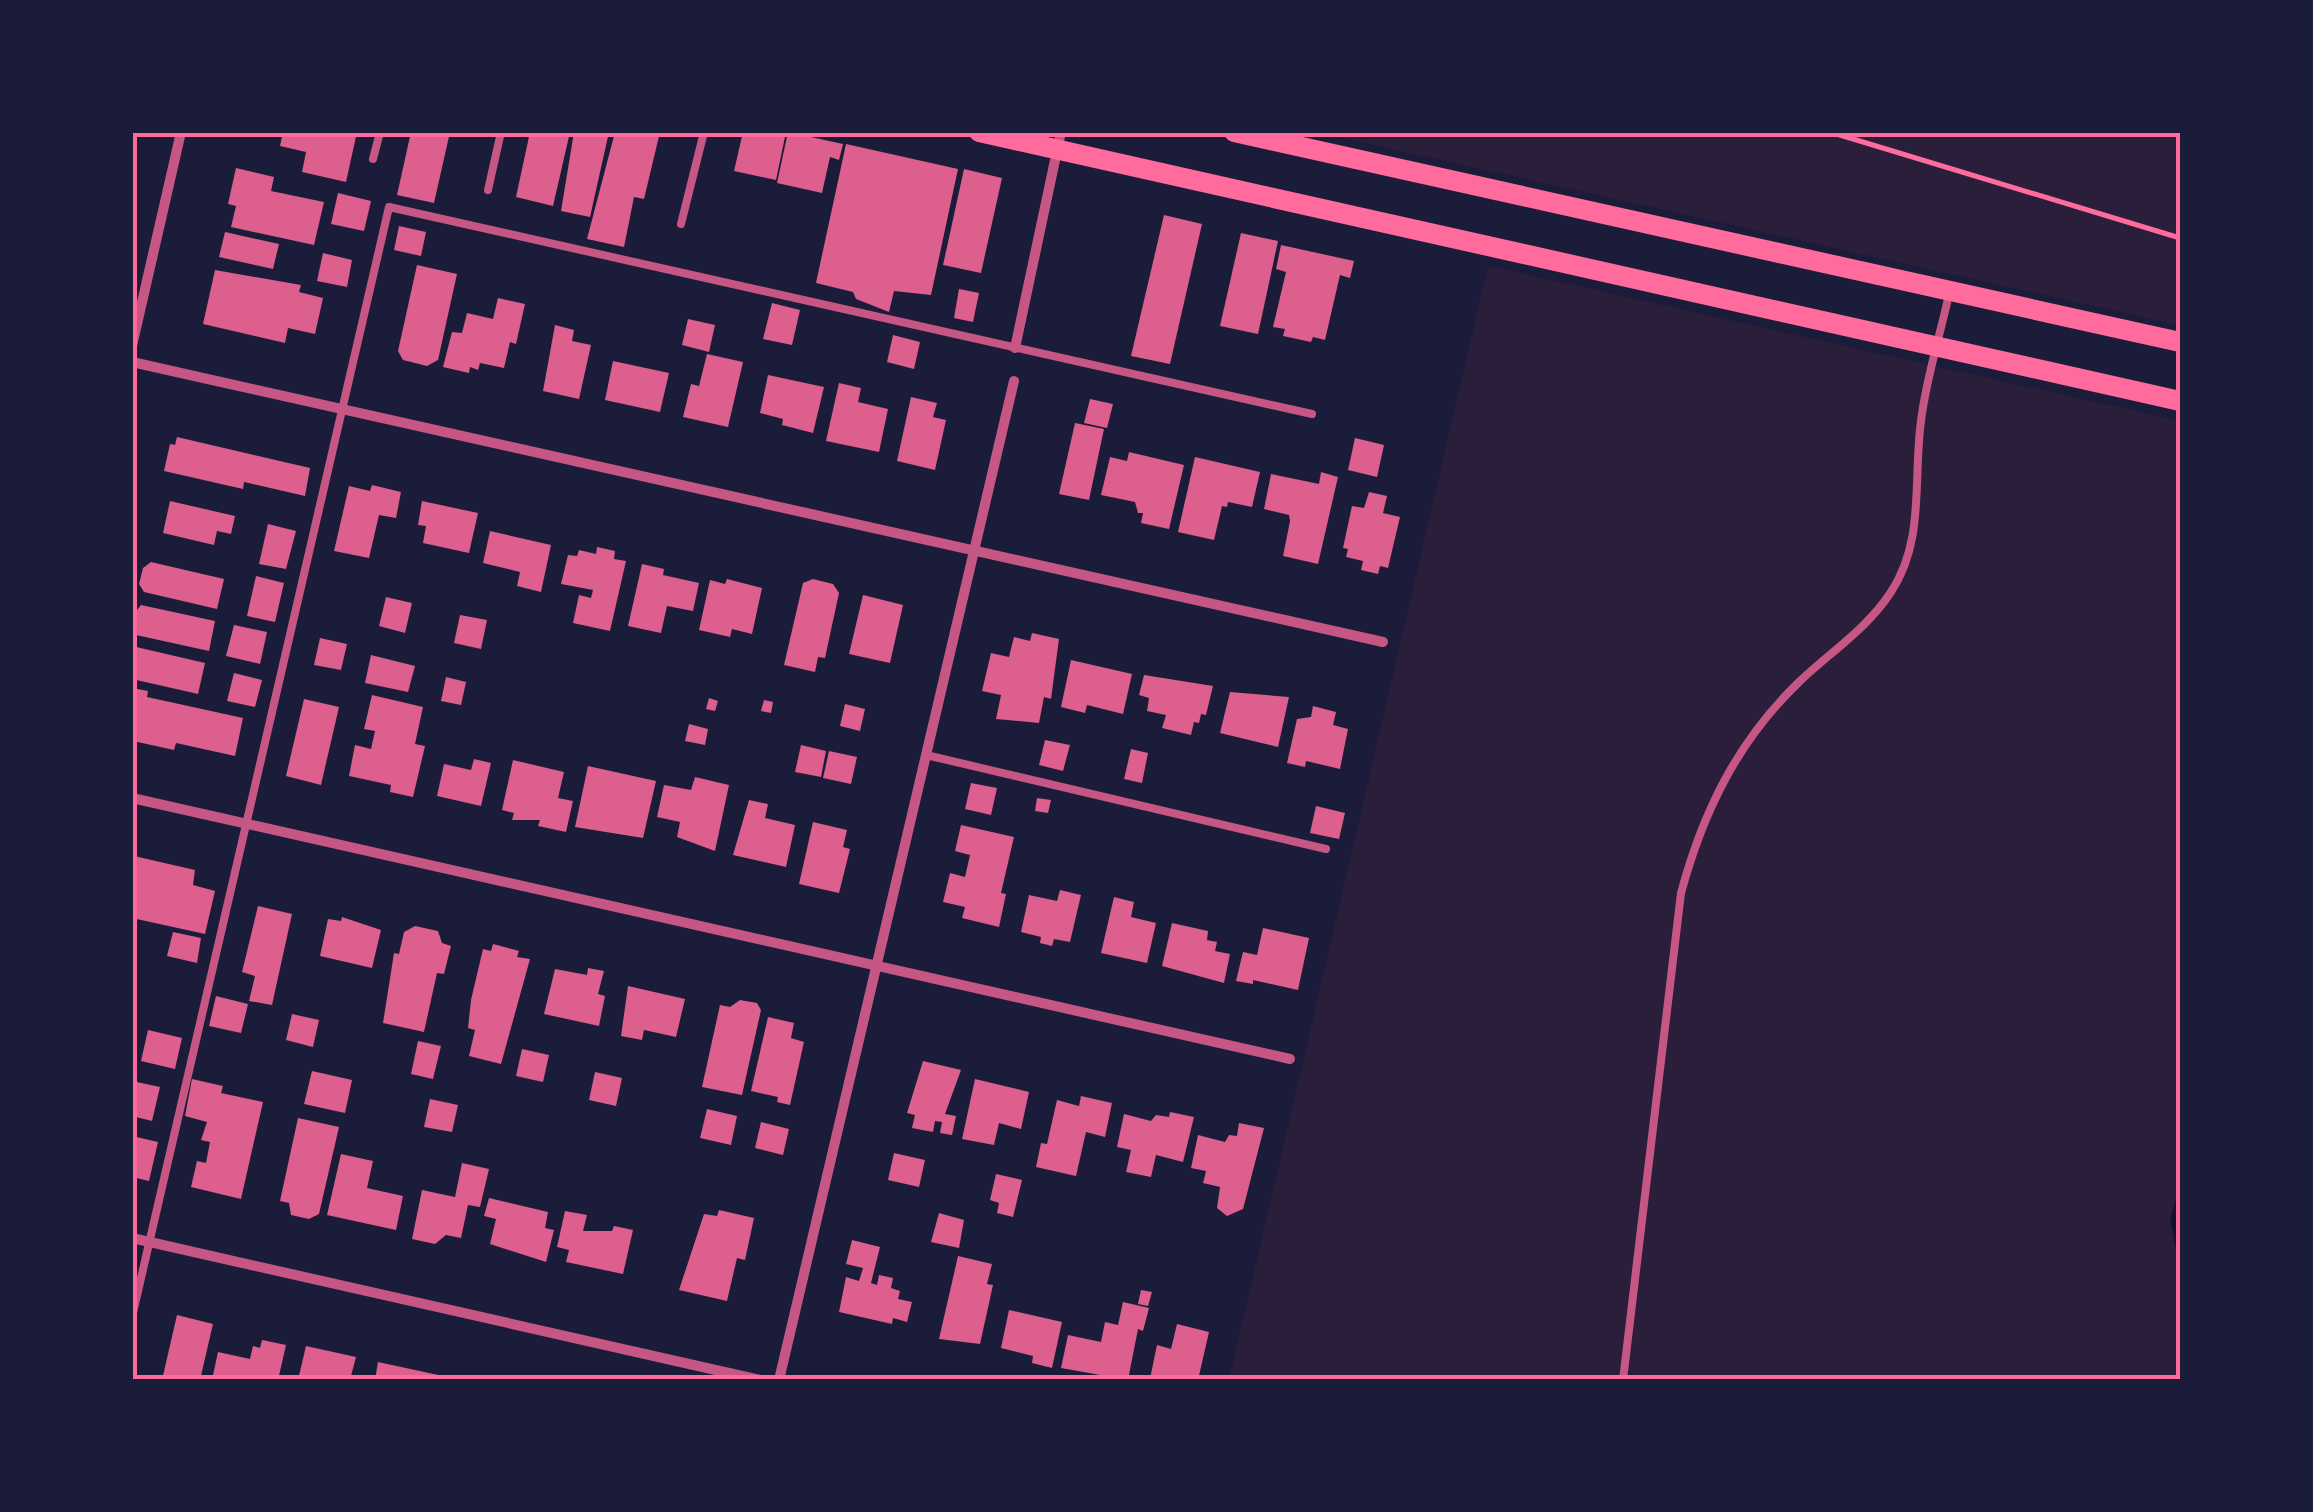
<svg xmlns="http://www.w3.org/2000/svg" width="2313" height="1512" font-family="Helvetica,sans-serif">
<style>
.green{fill:#2a1e3b}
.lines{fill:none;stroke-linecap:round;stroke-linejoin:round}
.stream{stroke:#12122b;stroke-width:9}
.building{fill:#dd5f8e}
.path{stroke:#ff6b9d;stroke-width:5}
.service{stroke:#c65784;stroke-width:8}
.minor{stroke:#c65784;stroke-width:10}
.secondary{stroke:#ff6b9d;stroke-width:20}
.neatline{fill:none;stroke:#ff6b9d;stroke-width:4}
</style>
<rect width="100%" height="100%" fill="#1b1b3a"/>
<g class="green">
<path d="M1320,133H2180V325Z"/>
<path d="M1488,266L2180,421V1379L1229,1380Z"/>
</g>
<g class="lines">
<path class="stream" d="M2180,1200L2175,1219L2180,1247"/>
</g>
<g class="building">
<path d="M283,132H357L346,182L302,172L306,152L280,146Z"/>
<path d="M411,132H450L434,203L397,195Z"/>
<path d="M530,132H570L553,206L516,197Z"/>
<path d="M574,132H609L590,217L561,211Z"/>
<path d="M615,132H660L644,199L634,197L624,247L587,239Z"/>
<path d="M743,132H786L776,180L734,171Z"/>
<path d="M788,132L843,144L839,160L830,157L822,193L777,183Z"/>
<path d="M846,144L958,169L931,295L894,291L889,312L856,299L853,292L816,283Z"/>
<path d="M236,168L274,177L271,191L324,202L314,245L231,227L236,206L228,204Z"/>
<path d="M964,169L1002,178L981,273L943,265Z"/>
<path d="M338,193L371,201L364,231L331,224Z"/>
<path d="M1164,215L1202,224L1170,364L1131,356Z"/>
<path d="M399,226L426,232L421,256L394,250Z"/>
<path d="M225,232L279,244L273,269L219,257Z"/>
<path d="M1241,233L1278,241L1258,334L1220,326Z"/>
<path d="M1281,245L1354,261L1350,278L1340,275L1325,340L1313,337L1311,342L1283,336L1285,329L1273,327L1286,272L1276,269Z"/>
<path d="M323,253L352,260L347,287L317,281Z"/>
<path d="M417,265L457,274L438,360L427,366L403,360L398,351Z"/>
<path d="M215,270L301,285L299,292L323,298L315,334L288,328L285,343L203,324Z"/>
<path d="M959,289L979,293L973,322L954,318Z"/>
<path d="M498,298L525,304L516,344L510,342L504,368L480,363L478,370L470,367L469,373L443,367L452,332L462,333L467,313L493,319Z"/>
<path d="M772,303L800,310L792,345L763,339Z"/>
<path d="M688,319L715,325L709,352L682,345Z"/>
<path d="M555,325L574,330L572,341L591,345L579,399L543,391Z"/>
<path d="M893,335L920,342L914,369L887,362Z"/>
<path d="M707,354L743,362L728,427L683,417L691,384L699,386Z"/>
<path d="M613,361L669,373L660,412L605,400Z"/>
<path d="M768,375L824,387L813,433L782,425L783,419L760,413Z"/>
<path d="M839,383L861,388L858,402L888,409L879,452L826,441Z"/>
<path d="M911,397L937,403L933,417L946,420L935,470L897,461Z"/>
<path d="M1090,399L1113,404L1107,428L1084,423Z"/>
<path d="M1075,423L1104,429L1089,500L1059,494Z"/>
<path d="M177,437L310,468L305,496L244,482L243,489L164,471L170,444L175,445Z"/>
<path d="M1355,438L1384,445L1377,477L1348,470Z"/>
<path d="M1129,452L1184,465L1169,529L1141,523L1143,513H1138L1135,502L1101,495L1110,457L1127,461Z"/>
<path d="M1195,457L1260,472L1252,507L1228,502L1227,507L1222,506L1214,540L1178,532Z"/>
<path d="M1321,472L1338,477L1318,564L1283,556L1290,521L1289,515L1264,509L1271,474L1319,484Z"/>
<path d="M372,485L401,492L396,518L379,515L369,558L334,551L349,486L370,491Z"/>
<path d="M1369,492L1387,496L1383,513L1400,517L1388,568L1380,566L1378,574L1361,570L1363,561L1346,557L1348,549L1343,548L1352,506L1364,508Z"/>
<path d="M170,501L235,516L231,534L217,531L214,545L163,533Z"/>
<path d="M422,501L478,513L469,553L423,543L426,526L418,525Z"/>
<path d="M268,524L296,531L286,569L259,564Z"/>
<path d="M490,531L551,545L541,592L517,586L520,572L483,563Z"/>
<path d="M597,547L615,551L614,559L626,561L610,631L573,623L579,595L591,598L593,590L561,584L568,555L577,556L579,550L596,554Z"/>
<path d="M151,562L224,579L217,609L144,592L139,584L143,568Z"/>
<path d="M642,564L664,569L663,575L699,583L693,611L667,606L661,633L628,626Z"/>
<path d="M256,576L284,583L275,622L247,616Z"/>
<path d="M727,579L762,588L752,634L732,629L730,637L699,630L710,580L725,584Z"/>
<path d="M813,579L833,584L839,593L825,658L818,657L815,672L784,665L803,583Z"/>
<path d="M863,595L903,605L890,663L849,654Z"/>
<path d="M386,597L412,603L405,633L379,626Z"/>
<path d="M141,605L215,621L209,651L136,635L132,616Z"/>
<path d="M460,615L487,620L481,649L454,643Z"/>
<path d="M234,625L267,632L260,664L226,656Z"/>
<path d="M1032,633L1059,639L1051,699L1044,697L1039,723L996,719L1001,695L982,691L991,653L1009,657L1014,637L1030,641Z"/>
<path d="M320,638L347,644L341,670L314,665Z"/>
<path d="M132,646L205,663L198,694L132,679Z"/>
<path d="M371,655L415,666L408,692L365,683Z"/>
<path d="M1071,660L1132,674L1123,714L1087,705L1085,713L1061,707Z"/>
<path d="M234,673L262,680L255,707L227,701Z"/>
<path d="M1144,675L1213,686L1206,715L1201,714L1199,723L1194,722L1191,735L1162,728L1166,715L1147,711L1149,698L1139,695Z"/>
<path d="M446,677L466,682L461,705L441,701Z"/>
<path d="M132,688L148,691L147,697L243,718L235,756L176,743L174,750L133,741Z"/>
<path d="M1230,692L1289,697L1278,747L1220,733Z"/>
<path d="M372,695L423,707L415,744L425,746L413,797L390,792L391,785L349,776L355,745L371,749L375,731L364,729Z"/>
<path d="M709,698L718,701L715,711L706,709Z"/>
<path d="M304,699L339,707L321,785L286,776Z"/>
<path d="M764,700L773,702L771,713L761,711Z"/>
<path d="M845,704L865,709L860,731L840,726Z"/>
<path d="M1313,706L1336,712L1333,725L1348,729L1340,769L1306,761L1305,767L1287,763L1297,719L1311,717Z"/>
<path d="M689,724L708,729L705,745L685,741Z"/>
<path d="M1045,740L1070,745L1063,771L1039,765Z"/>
<path d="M801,745L826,751L821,777L795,772Z"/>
<path d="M1131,749L1148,753L1142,783L1124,779Z"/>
<path d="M829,751L857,757L851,784L823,778Z"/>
<path d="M474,759L491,763L481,806L437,796L444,764L471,770Z"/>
<path d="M513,760L564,772L558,798L573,801L566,832L538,826L540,820H512L514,813L502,810Z"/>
<path d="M588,766L656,781L643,838L575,827Z"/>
<path d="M695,777L729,785L715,851L677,837L680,822L657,817L664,785L691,790Z"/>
<path d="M971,783L997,788L991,815L965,809Z"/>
<path d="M1037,798L1051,800L1048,813L1035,811Z"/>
<path d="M749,800L768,804L765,818L795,825L786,867L733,855Z"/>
<path d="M1316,806L1345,813L1339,839L1310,833Z"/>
<path d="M813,822L847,830L843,847L850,849L839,893L799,884Z"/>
<path d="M961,825L1014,837L1001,893L1006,894L999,927L962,918L965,907L943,902L950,873L965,877L970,855L955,851Z"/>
<path d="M134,856L195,870L193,885L215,891L205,934L132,918Z"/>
<path d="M1060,890L1081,895L1070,942L1054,939L1052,946L1040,943L1041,937L1021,932L1029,895L1057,901Z"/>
<path d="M1114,897L1134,902L1131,917L1156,923L1147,963L1101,953Z"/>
<path d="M258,906L292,914L272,1005L249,1001L255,976L242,972Z"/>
<path d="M342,917L381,930L372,968L320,956L328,919L341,921Z"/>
<path d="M1172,923L1208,931L1207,940L1217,942L1215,951L1230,954L1224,983L1162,966Z"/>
<path d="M415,926L438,931L442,943L451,946L444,974L437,973L424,1032L383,1023L394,953L399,954L404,932Z"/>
<path d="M1263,928L1309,938L1298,990L1253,980V984L1236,981L1243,952L1257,955Z"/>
<path d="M173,932L201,938L197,963L167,956Z"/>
<path d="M493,944L519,951L517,957L530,959L501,1064L469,1056L475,1030L468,1028L471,1000L483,949L491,951Z"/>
<path d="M588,968L604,971L598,994L605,996L599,1026L544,1014L555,969L587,975Z"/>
<path d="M628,986L685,999L676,1037L644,1030L642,1040L621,1036Z"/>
<path d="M216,996L248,1004L241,1033L209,1026Z"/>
<path d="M740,1000L757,1003L761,1010L742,1095L702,1087L720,1005L730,1007Z"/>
<path d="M292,1014L319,1020L313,1047L286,1040Z"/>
<path d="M768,1017L794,1023L791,1038L804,1042L790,1105L777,1102L778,1097L751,1091Z"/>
<path d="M148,1030L182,1038L175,1069L141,1061Z"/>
<path d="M418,1041L441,1046L433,1079L411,1074Z"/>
<path d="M522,1049L549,1055L543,1082L516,1076Z"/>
<path d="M923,1061L961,1070L945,1114L956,1116L952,1135L940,1133L942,1122L935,1121L933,1132L912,1128L915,1115L907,1113Z"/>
<path d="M312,1071L352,1080L345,1113L304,1104Z"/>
<path d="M595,1072L622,1078L616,1106L589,1100Z"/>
<path d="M192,1079L223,1086L221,1093L263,1102L241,1199L191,1187L197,1161L206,1163L210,1142L201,1140L207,1122L185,1116Z"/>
<path d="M975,1079L1029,1092L1021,1129L999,1123L994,1145L962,1139Z"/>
<path d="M132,1081L160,1087L152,1121L132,1116Z"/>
<path d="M1081,1096L1112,1103L1105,1137L1086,1132L1076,1176L1036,1167L1041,1143L1047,1144L1057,1100L1079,1106Z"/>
<path d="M430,1099L458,1105L452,1132L424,1127Z"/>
<path d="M707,1109L737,1116L731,1145L700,1138Z"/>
<path d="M1170,1112L1194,1117L1183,1162L1156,1155L1151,1177L1126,1172L1131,1150L1117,1147L1124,1114L1151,1121L1156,1115L1169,1117Z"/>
<path d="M298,1118L339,1127L319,1214L309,1219L291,1215L289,1203L280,1201Z"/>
<path d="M761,1122L789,1129L783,1155L755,1148Z"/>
<path d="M1239,1123L1264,1128L1243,1209L1227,1216L1217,1208L1220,1187L1203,1183L1206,1171L1191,1168L1198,1135L1225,1142L1229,1135L1237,1136Z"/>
<path d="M132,1136L158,1142L149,1181L132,1177Z"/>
<path d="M894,1153L925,1160L919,1187L888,1180Z"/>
<path d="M341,1154L373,1161L367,1188L403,1196L396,1230L327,1215Z"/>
<path d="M462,1163L489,1169L480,1207L468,1205L461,1238L446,1235L435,1244L412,1239L422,1190L455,1197Z"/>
<path d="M996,1174L1022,1180L1013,1217L997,1213L999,1203L990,1200Z"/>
<path d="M489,1198L548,1212L545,1228L554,1230L546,1262L490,1244L496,1219L484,1216Z"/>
<path d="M719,1210L754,1218L745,1260L737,1258L727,1301L679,1290L704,1214L717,1216Z"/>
<path d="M565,1211L587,1215L583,1231H612L614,1226L633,1230L623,1274L566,1262L569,1250L557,1247Z"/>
<path d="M939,1213L964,1220L959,1248L931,1242Z"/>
<path d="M852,1240L880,1247L871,1283L877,1285L879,1275L893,1278L891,1288L900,1291L898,1299L912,1302L907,1322L893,1318L892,1324L839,1312L846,1277L859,1281L863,1268L846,1264Z"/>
<path d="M958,1256L992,1264L987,1284L993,1285L980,1344L939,1339Z"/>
<path d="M1141,1290L1152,1292L1148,1306L1138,1304Z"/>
<path d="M1123,1302L1149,1308L1143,1331L1138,1329L1128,1380L1061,1368L1068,1335L1101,1342L1105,1322L1118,1325Z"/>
<path d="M1009,1310L1062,1322L1052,1368L1032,1363L1033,1356L1001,1348Z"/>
<path d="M177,1315L213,1324L200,1380H162Z"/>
<path d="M1177,1324L1209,1332L1198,1380L1150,1379L1157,1345L1171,1349Z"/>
<path d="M262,1340L286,1345L278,1380H212L218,1352L250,1359L253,1346L260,1348Z"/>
<path d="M306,1346L356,1357L350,1380H298Z"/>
<path d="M378,1362L443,1376V1380H375Z"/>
</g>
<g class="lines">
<path class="path" d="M1830,132L2180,238"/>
<g class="service">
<path d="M373,159L380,132"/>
<path d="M488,190L501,132"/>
<path d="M681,224L704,132"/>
<path d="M926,755L1326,849"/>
<path d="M132,1317L389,207L1312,414"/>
<path d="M1623,1380L1681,893C1703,812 1737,742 1798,683C1829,653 1867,629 1891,592C1925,541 1913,479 1921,421C1926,379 1940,336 1949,294"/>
</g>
<g class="minor">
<path d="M132,346L181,132"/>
<path d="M1015,348L1061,132"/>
<path d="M132,362L1383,642"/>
<path d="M132,798L1290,1059"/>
<path d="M132,1238L760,1380"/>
<path d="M779,1380L1014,381"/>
</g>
<g class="secondary">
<path d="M979,132L2180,401"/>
<path d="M1234,132L2180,342"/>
</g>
</g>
<rect width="2313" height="1512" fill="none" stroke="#1b1b3a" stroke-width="270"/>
<rect x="135" y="135" width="2043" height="1242" class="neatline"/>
</svg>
